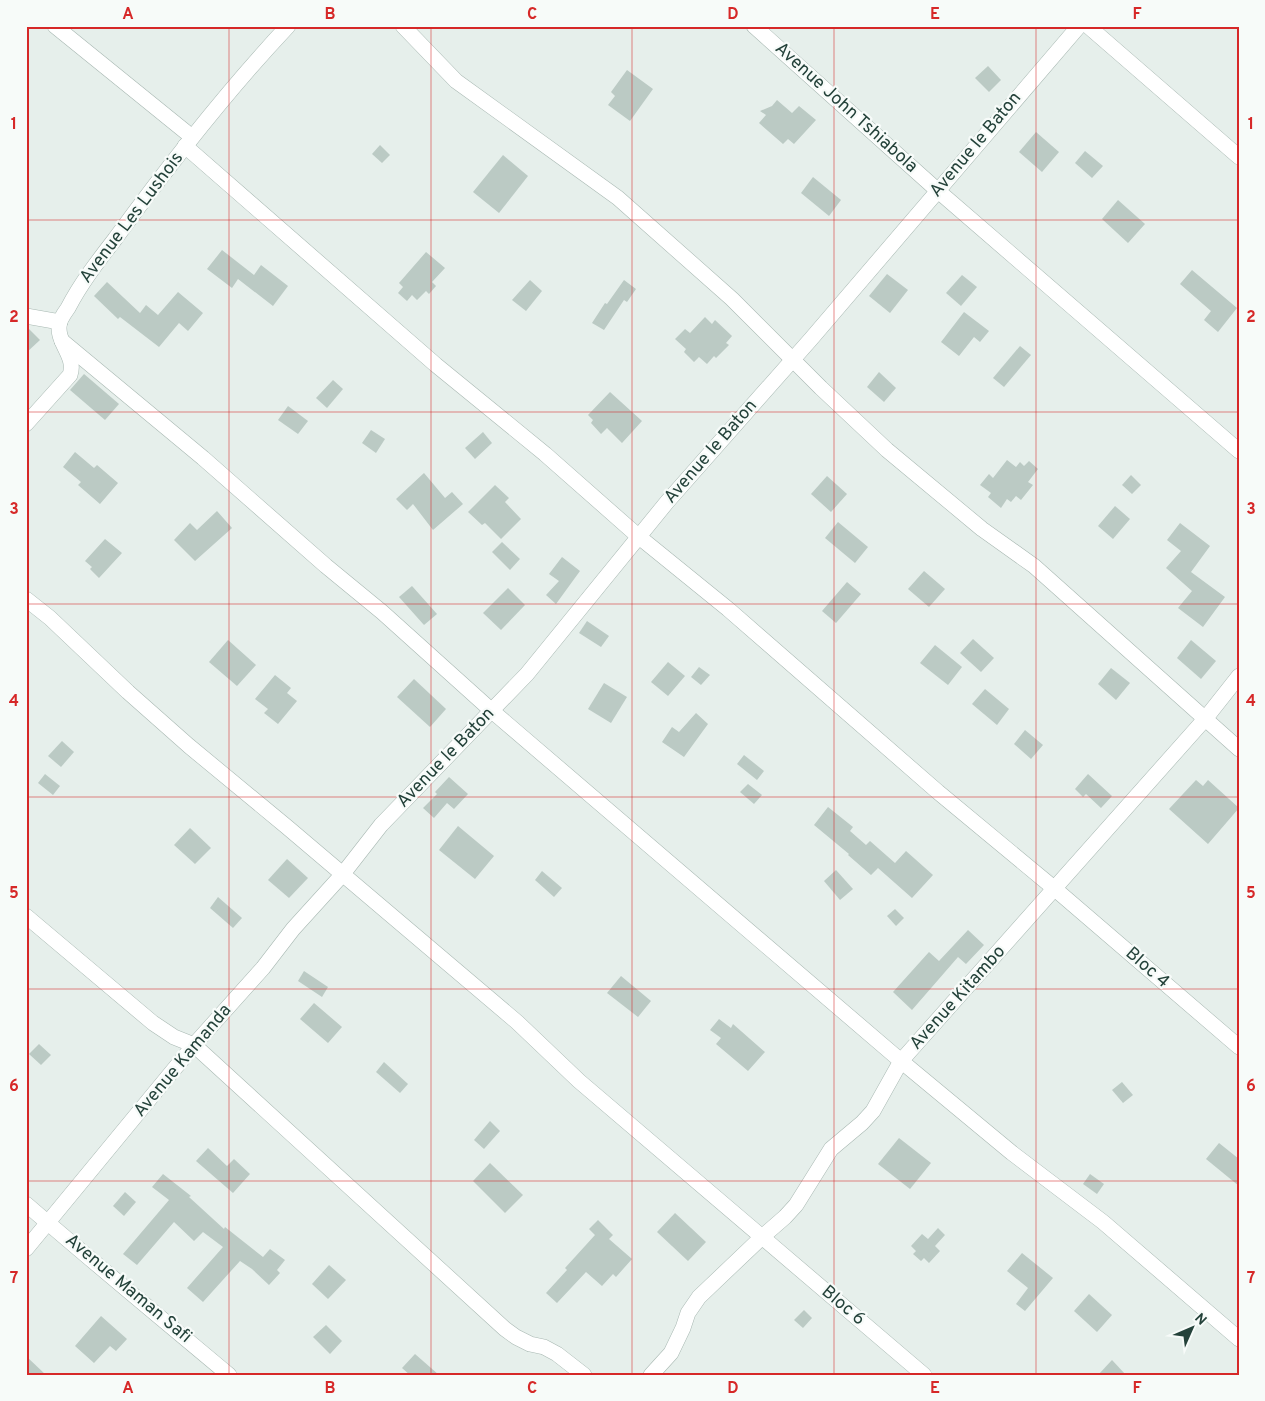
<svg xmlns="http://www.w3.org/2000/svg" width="1265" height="1401" font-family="Overpass,sans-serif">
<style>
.building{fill:#bbcac4}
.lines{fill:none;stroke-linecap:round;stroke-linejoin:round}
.street-casing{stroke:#a8b8b2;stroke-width:16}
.street{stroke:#fff;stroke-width:15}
.grid{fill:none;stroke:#d62828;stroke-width:1;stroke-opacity:0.55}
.labels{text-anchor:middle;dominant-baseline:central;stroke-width:4.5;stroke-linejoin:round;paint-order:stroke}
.street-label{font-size:18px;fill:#24423a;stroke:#f7fbf9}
.neatline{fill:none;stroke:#d62828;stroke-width:2}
.grid-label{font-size:16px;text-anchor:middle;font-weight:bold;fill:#d62828}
</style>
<rect width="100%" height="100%" fill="#e6efeb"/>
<g class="building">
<path d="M988,66L1001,80L989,92L975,78Z"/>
<path d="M627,70L653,89L630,121L608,105L615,96L611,92Z"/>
<path d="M777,100L792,113L799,106L816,120L794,144L788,139L783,144L759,123L766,115L760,111L772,106Z"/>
<path d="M1036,132L1059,152L1042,172L1019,152Z"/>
<path d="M380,145L390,155L382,163L372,154Z"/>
<path d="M1085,151L1103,166L1092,178L1075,163Z"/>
<path d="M503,155L528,176L499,213L473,192Z"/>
<path d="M813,177L841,200L829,216L801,193Z"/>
<path d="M1118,200L1145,224L1128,243L1102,219Z"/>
<path d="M222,250L254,275L261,265L288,286L273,306L238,279L232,288L207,269Z"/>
<path d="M426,252L445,268L432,282L436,286L429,294L426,291L417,300L412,295L407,301L398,293L403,287L399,283Z"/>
<path d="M1192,270L1237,308L1218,332L1204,320L1211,311L1180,284Z"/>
<path d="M887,274L908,290L890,313L869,296Z"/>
<path d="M962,275L977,287L961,306L946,293Z"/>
<path d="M530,280L542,291L526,311L512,300Z"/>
<path d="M624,280L636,289L627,302L624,300L604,330L592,323L605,303L607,304Z"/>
<path d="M107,282L140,313L146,305L158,315L178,292L203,313L188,331L179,323L159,347L120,317L118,319L94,296Z"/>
<path d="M964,312L989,331L980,342L974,337L959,356L941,342Z"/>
<path d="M705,317L712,324L715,320L732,336L726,343L729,345L716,358L714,356L707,364L699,357L694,362L684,352L686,349L675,339L685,329L690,333Z"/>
<path d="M26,326L40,340L26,353Z"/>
<path d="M1020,346L1031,355L1004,387L993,378Z"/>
<path d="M879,372L896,388L884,402L867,387Z"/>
<path d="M84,374L119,404L105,420L70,390Z"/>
<path d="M333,380L343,389L327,408L316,398Z"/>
<path d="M610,392L642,421L622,443L607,428L601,434L591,423L593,420L588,415Z"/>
<path d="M288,406L308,421L298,434L278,420Z"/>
<path d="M371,430L385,439L376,453L362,443Z"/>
<path d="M483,432L492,443L475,459L465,448Z"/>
<path d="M75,452L94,468L97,465L118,483L100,504L78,485L81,482L63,467Z"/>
<path d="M1007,460L1016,467L1020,462L1024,466L1029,461L1038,469L1028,482L1033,485L1021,500L1016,496L1011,502L1007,499L1001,508L988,497L991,493L980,485L989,474L993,478Z"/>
<path d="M424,473L445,498L452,492L463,504L433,530L413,504L407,510L396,499Z"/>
<path d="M1131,475L1141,485L1132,494L1122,485Z"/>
<path d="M827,476L847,494L831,512L811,494Z"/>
<path d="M495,485L509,498L505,502L521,519L501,539L485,523L482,525L468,512Z"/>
<path d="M1115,506L1130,519L1113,539L1098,526Z"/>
<path d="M217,511L232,528L195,561L174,540L190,523L197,530Z"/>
<path d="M838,522L868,547L855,563L825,538Z"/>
<path d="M1180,523L1210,546L1191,572L1225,597L1203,627L1178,608L1192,591L1166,568L1181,551L1167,540Z"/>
<path d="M105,539L122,553L99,578L90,569L92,567L85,561Z"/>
<path d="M502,542L520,559L510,570L492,552Z"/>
<path d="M562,557L580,571L556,604L546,595L559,581L549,574Z"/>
<path d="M924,571L945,589L929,607L908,589Z"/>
<path d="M847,582L861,594L836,623L822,611Z"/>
<path d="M412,586L437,614L424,625L399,597Z"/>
<path d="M508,588L525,605L501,630L483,613Z"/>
<path d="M587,621L609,636L601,647L579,633Z"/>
<path d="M973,639L994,658L981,672L960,653Z"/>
<path d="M228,640L256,665L237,686L209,662Z"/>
<path d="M1191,640L1216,661L1201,679L1177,658Z"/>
<path d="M935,645L962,667L948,685L920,663Z"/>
<path d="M668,662L685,676L668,696L651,682Z"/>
<path d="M699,667L710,675L701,685L691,677Z"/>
<path d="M1111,668L1130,683L1116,700L1098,684Z"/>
<path d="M275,675L291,688L287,693L297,701L278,724L264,713L268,709L255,699Z"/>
<path d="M414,679L446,709L430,727L397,697Z"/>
<path d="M604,683L627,697L611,723L588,709Z"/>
<path d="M985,689L1009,709L997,725L972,704Z"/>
<path d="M696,713L708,724L684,757L662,742L672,727L679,732Z"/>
<path d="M1025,730L1043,745L1031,759L1014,744Z"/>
<path d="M62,741L74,752L61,767L48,756Z"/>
<path d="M744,755L764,771L757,780L737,764Z"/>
<path d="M45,774L60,786L53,795L38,783Z"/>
<path d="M1088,774L1112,796L1101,808L1086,794L1083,797L1075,789Z"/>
<path d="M449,777L468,794L454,809L447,803L434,818L423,808L437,794L435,792Z"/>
<path d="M1196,780L1203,786L1208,780L1239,808L1208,844L1169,809Z"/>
<path d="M748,784L762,795L754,804L740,792Z"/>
<path d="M828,807L853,827L850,831L866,845L870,841L895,863L906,851L933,875L912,898L878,868L871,875L848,855L849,854L814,825Z"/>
<path d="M458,826L494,856L475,879L439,850Z"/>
<path d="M190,828L211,848L195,864L174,845Z"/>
<path d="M287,859L308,878L289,898L268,880Z"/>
<path d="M836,870L853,889L840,900L824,881Z"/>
<path d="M542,871L562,888L554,897L535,880Z"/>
<path d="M218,897L242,918L233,928L210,908Z"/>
<path d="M895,909L904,918L896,926L887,916Z"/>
<path d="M968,930L984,945L966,964L958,957L912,1010L893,992L929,952L939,961Z"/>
<path d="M304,971L328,987L322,997L298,981Z"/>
<path d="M621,976L651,1001L638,1017L607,993Z"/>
<path d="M314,1003L342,1027L328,1043L300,1019Z"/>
<path d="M719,1019L731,1028L733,1024L765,1052L748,1071L716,1044L721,1038L710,1030Z"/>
<path d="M39,1044L51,1055L41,1065L29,1054Z"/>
<path d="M384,1062L408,1084L400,1093L376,1072Z"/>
<path d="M1122,1082L1133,1095L1123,1103L1112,1090Z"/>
<path d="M490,1121L500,1131L484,1149L474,1140Z"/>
<path d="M899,1138L931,1163L910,1189L878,1164Z"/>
<path d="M1219,1143L1239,1159V1186L1206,1159Z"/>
<path d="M208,1148L227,1166L234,1159L250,1174L233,1193L196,1161Z"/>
<path d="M490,1163L523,1195L505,1213L473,1181Z"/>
<path d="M163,1174L191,1196L189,1197L224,1229L225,1227L263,1257L270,1249L285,1260L277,1270L280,1273L269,1285L252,1269L240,1261L203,1302L187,1288L223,1247L203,1232L194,1241L174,1222L137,1265L123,1254L169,1200L152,1187Z"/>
<path d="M1090,1174L1104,1184L1097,1194L1083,1184Z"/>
<path d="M125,1192L136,1202L124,1216L113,1206Z"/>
<path d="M675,1213L706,1242L688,1261L657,1232Z"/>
<path d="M598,1220L613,1235L609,1239L632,1259L616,1277L613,1274L602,1286L586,1272L557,1303L546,1293L567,1270L565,1268L595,1235L589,1229Z"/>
<path d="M938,1228L945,1235L935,1246L940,1251L929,1263L924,1258L921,1261L913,1254L916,1251L911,1246L922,1234L928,1239Z"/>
<path d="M1022,1253L1053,1278L1025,1311L1016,1304L1028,1288L1007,1271Z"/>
<path d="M329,1265L346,1280L328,1299L312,1284Z"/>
<path d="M1089,1294L1112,1315L1097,1332L1074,1311Z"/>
<path d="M804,1310L812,1318L803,1328L794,1320Z"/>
<path d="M101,1316L127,1339L116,1351L110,1346L94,1363L75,1346Z"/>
<path d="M326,1325L342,1341L330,1354L313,1337Z"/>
<path d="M415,1354L439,1375H410L402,1368Z"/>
<path d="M26,1356L46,1375H26Z"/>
<path d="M1112,1360L1126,1375H1098Z"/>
</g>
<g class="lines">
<defs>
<g id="street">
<path d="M55,26L192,137"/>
<path d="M403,26L456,81L618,198L732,299L821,388L887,450L982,529L1034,566L1239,749"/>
<path d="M754,26L937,190L1239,451"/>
<path d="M1088,26L1239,157"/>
<path d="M185,146L436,365L545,454L638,536L728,609L938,792L1055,889L1239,1047"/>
<path d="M26,316L60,322"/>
<path d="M62,341L203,458L326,566L382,612L492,711L901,1061L873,1111L862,1123L831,1149L796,1205L785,1217L762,1237L699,1297L688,1313L683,1328L671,1353L651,1375"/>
<path d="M26,424L70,375C77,355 54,342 60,321C62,317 65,312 68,308C81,283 98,261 115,239C169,165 225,93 288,26"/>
<path d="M26,599L50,618L128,692L189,746L287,827L517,1022L579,1081L924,1375"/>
<path d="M1239,676L1205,719L901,1061L1012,1153L1103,1222L1239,1339"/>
<path d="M26,916L153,1023L174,1037L194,1045L505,1329L516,1337L530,1344L544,1347L557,1354L584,1375"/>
<path d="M26,1204C93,1262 161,1318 229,1375"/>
<path d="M26,1249L194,1045L263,968L293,929L342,875L381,825L527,674L667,502L811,339L1079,26"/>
</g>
</defs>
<use href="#street" class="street-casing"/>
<use href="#street" class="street"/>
</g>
<path class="grid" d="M229,26V1375M431,26V1375M632,26V1375M834,26V1375M1036,26V1375M26,220H1239M26,412H1239M26,604H1239M26,797H1239M26,989H1239M26,1181H1239"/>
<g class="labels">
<g class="street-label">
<text transform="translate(846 108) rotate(42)">Avenue John Tshiabola</text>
<text transform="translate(976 145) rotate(-50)">Avenue le Baton</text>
<text transform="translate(132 218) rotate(-53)">Avenue Les Lushois</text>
<text transform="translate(711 452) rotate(-49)">Avenue le Baton</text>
<text transform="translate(446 758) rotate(-46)">Avenue le Baton</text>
<text transform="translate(1147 968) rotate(41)">Bloc 4</text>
<text transform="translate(958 998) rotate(-48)">Avenue Kitambo</text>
<text transform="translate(183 1061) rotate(-50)">Avenue Kamanda</text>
<text transform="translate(128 1289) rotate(40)">Avenue Maman Safi</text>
<text transform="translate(843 1306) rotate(40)">Bloc 6</text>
</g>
</g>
<rect width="1265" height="1401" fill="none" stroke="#f7fbf9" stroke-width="55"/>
<g transform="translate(1192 1328) rotate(45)" stroke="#f7fbf9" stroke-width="4" paint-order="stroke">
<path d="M0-4L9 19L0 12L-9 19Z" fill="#24423a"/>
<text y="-8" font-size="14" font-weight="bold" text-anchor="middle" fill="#24423a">N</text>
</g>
<rect x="28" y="28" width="1210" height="1346" class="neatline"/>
<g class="grid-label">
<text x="128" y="19">A</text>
<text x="330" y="19">B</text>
<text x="532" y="19">C</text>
<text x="733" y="19">D</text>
<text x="935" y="19">E</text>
<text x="1137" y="19">F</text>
<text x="14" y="129">1</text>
<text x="1251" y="129">1</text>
<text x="14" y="322">2</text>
<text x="1251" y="322">2</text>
<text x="14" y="514">3</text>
<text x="1251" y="514">3</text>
<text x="14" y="706">4</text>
<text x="1251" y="706">4</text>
<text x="14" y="898">5</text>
<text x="1251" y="898">5</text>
<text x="14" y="1091">6</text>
<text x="1251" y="1091">6</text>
<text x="14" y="1283">7</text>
<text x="1251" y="1283">7</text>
<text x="128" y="1393">A</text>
<text x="330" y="1393">B</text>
<text x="532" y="1393">C</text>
<text x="733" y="1393">D</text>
<text x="935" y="1393">E</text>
<text x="1137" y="1393">F</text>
</g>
</svg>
